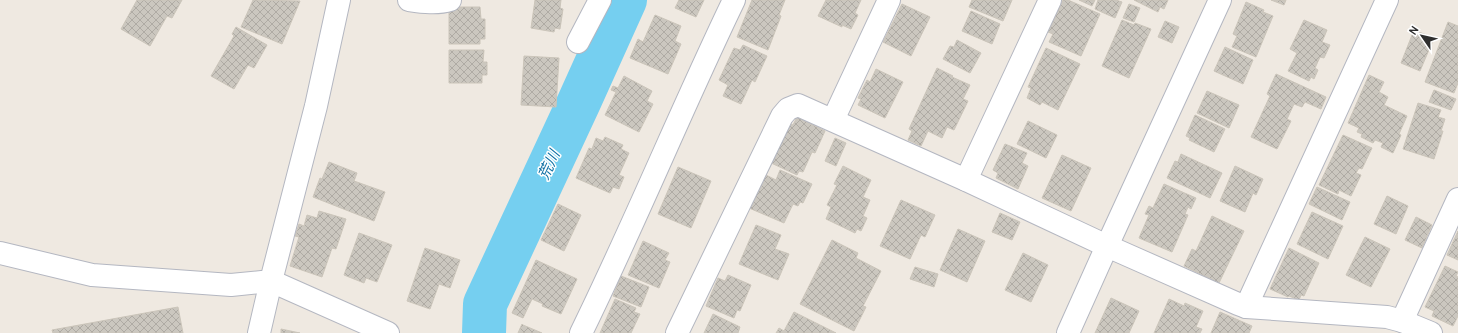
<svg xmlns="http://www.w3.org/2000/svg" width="1458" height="333" font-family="Cabin,'Noto Sans JP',sans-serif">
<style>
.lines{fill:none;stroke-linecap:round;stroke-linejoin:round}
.river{stroke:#75cff0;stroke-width:44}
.building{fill:url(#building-cross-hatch);stroke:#cbc5ba}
.street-casing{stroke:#b4b7c1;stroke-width:24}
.secondary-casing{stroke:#b4b7c1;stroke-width:24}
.street{stroke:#fff;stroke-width:22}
.secondary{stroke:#fff;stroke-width:22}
.labels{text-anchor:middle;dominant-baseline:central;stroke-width:3;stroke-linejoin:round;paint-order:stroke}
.water-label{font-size:15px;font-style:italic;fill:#0d6fa3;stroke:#fff}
</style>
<defs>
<pattern id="building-cross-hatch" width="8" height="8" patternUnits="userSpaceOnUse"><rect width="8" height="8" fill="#cbc7bf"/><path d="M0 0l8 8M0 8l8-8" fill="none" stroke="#afaba4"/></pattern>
</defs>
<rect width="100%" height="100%" fill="#efe9e1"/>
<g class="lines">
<path class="river" d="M484,333L485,304L579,102L625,0"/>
</g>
<g class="building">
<path d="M137,0H182L172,18L167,16L150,46L121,29Z"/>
<path d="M253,0L300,1L282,44L241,27Z"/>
<path d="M535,0H561L560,8L563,9L560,29L555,28L554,32L531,28Z"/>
<path d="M679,0H704L696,17L675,8Z"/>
<path d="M752,0H785L779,15L781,16L768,50L737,37Z"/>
<path d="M826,0H861L855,13L858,15L851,29L842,25V27L818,16Z"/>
<path d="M972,0H1012L1003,21L969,7Z"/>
<path d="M1063,0H1068L1100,14L1081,56L1049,42L1053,34L1048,32Z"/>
<path d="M1079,0H1095L1092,6Z"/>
<path d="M1098,0H1116L1122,2L1115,18L1095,9Z"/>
<path d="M1134,0H1168L1164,9L1160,7L1158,12Z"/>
<path d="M1271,0H1286L1284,5Z"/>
<path d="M1246,2L1264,10L1263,12L1273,16L1256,57L1232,47L1237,36L1233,34Z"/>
<path d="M902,4L930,17L911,56L883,42Z"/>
<path d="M1129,4L1140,8L1134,22L1123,18Z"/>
<path d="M449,7H480L481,19H485V39H480V44H449Z"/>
<path d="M971,11L1000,24L992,44L962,31Z"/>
<path d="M655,15L681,26L675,41L681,44L668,74L630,58L638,39L643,42Z"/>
<path d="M1122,20L1134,25L1135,23L1151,29L1129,78L1102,66Z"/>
<path d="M1304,20L1327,30L1322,42L1330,45L1324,58L1320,57L1315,68L1318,70L1314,79L1311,77L1309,81L1288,71L1297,53L1290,49Z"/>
<path d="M1165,21L1179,27L1172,43L1158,37Z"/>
<path d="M1448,22L1458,26V83L1454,93L1425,82Z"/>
<path d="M236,27L267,45L254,68L248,65L234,89L211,76L234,36L232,34Z"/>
<path d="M1414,30L1434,38L1420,71L1401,63Z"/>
<path d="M957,40L981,53L970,73L943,59L950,46L954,47Z"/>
<path d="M743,45L767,56L755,82L752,80L741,104L723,96L728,85L719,80L734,48L740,50Z"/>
<path d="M1225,47L1253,60L1243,84L1214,71Z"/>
<path d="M1046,48L1080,64L1058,110L1042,102L1040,105L1027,98L1031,88L1028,87Z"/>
<path d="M449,50H484L483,62H487V75H482V83H449Z"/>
<path d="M524,56L559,58L556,107L521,105Z"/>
<path d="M937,68L953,76L952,77L970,85L963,99L968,101L954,130L947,127L942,138L928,131L921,146L908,140L912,131L909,129Z"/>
<path d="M876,69L903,82L885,118L858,105L861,99L858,98L867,80L870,82Z"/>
<path d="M1276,74L1326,97L1321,109L1305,102L1302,107L1294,104L1287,119L1291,121L1277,149L1251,137L1270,96L1267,94Z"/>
<path d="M1369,75L1384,82L1379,92L1388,97L1384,105L1407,116L1399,134L1401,135L1393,153L1381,147L1383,143L1375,140L1373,143L1361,137L1362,134L1357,132L1359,128L1348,123Z"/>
<path d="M624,76L652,91L647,101L653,104L639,132L605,115L616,92L611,90L613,86L618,88Z"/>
<path d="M1434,90L1456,99L1451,110L1429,102Z"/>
<path d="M1207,91L1239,105L1229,128L1197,113Z"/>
<path d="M1418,103L1441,110L1438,117L1445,119L1441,131H1443L1434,159L1403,149Z"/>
<path d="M1195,115L1225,129L1214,152L1189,140L1190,138L1186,136Z"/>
<path d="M797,117L825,131L815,153L812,152L803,172L799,171L797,175L769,162L787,122L793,125Z"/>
<path d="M1028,121L1057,135L1046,158L1017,144Z"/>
<path d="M1343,135L1372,148L1362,169L1359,168L1356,173L1361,175L1351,196L1339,190L1338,194L1319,185Z"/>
<path d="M605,137L623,145L621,149L629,153L619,175L624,177L619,189L613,187L610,193L576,178L589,148L592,149L596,138L603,141Z"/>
<path d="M835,138L846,143L836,166L825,161Z"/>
<path d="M1005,144L1027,153L1022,163L1028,166L1018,189L996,178L998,173L993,170Z"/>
<path d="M1181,154L1222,173L1210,198L1167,178L1175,161L1178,162Z"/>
<path d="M1062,155L1091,168L1071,211L1042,198Z"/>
<path d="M329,162L357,173L354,181L385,192L374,221L313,197L320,178L322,179Z"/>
<path d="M843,166L871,180L863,197L870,200L863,216L867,218L861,231L857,229L855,233L826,219L831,207L827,205L837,185L834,184Z"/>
<path d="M1235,166L1263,179L1256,195L1253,193L1245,212L1220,201Z"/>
<path d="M678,167L711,181L691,228L658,214Z"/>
<path d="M780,170L812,184L803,203L800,202L798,206L793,204L784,223L749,208L764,174L776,180Z"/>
<path d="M1164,184L1196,198L1191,209L1188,207L1185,214L1188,215L1172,252L1139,238L1149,215L1145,214L1149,206L1153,208Z"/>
<path d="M1317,187L1350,202L1342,220L1309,204Z"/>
<path d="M1387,196L1408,206L1396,234L1374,224Z"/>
<path d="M901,200L935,215L925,237L921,235L910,259L880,246Z"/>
<path d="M558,204L581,215L564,251L541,240Z"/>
<path d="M319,211L346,219L336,249L332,248L322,277L290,266L299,237L295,236L299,224L304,226L307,215L317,218Z"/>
<path d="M1312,212L1343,226L1328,259L1297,244Z"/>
<path d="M1000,213L1020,222L1012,240L992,232Z"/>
<path d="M1212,216L1244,231L1219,283L1184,266L1192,249L1196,251Z"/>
<path d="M1416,217L1432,225L1422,248L1405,240Z"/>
<path d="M756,225L781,235L775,249L789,254L778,280L739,264Z"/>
<path d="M958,229L985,241L967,282L940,270Z"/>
<path d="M1458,231V260L1447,255Z"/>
<path d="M359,233L392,245L377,282L366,278L364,283L344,275Z"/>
<path d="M1365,237L1390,249L1371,287L1346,275Z"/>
<path d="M832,240L858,253L856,258L881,271L863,306L866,307L854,331L800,304Z"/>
<path d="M643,241L669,253L665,260L670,262L659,288L628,275Z"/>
<path d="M425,248L460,260L450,288L439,284L430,309L407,301Z"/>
<path d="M1289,248L1319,263L1304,296L1301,295L1299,300L1289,296L1288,297L1270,289Z"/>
<path d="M1023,253L1048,265L1031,302L1005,290Z"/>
<path d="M536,260L577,279L561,314L542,306L543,304L532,299L523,318L512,313Z"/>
<path d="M1445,266L1458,272L1456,276L1458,277V316L1453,326L1432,316L1434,311L1425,307Z"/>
<path d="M915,267L938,274L934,287L910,279Z"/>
<path d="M728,275L751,285L740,311L737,310L734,318L706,306L718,278L725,281Z"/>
<path d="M621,276L649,287L641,307L613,296Z"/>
<path d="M1111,298L1139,311L1129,333H1095Z"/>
<path d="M615,299L636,308L634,312L640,314L631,333H600Z"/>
<path d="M1169,299L1184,306L1185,303L1203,311L1196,327L1202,329L1200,333H1154Z"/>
<path d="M178,307L183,333H53L52,330Z"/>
<path d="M794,312L836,333H776L779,328L784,331Z"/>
<path d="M1220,312L1252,326L1249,333H1211Z"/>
<path d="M713,314L740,327L738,333H704Z"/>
<path d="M522,324L523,325L542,333H518Z"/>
<path d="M281,329L300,333H281Z"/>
</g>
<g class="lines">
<defs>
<g id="street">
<path d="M409,0C423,2 437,4 450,0"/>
<path d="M578,42L600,0"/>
<path d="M833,120L889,0"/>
<path d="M966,180L1050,0"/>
<path d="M0,253L92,275L231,285L271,281L316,106L339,0"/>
<path d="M1246,307L1387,0"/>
<path d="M1402,321L1458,199"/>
<path d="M581,333C635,223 681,110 734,0"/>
<path d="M677,333L782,116L788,109L798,105L966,180L1107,246L1238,304L1246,307L1387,317L1402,321L1431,333"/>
</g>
<g id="secondary">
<path d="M259,333L271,281L388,333"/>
<path d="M1068,333L1107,246L1220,0"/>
</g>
</defs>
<use href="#street" class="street-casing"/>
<use href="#secondary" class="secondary-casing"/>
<use href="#street" class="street"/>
<use href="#secondary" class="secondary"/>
</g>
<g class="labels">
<g class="water-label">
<text transform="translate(549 165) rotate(-65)">荒川</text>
</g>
</g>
<g transform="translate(1422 36) rotate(304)" stroke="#ffffff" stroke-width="3" paint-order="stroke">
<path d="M0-3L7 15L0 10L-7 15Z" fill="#2e2e2e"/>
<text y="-6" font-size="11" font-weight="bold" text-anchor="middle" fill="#2e2e2e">N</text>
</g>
</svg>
